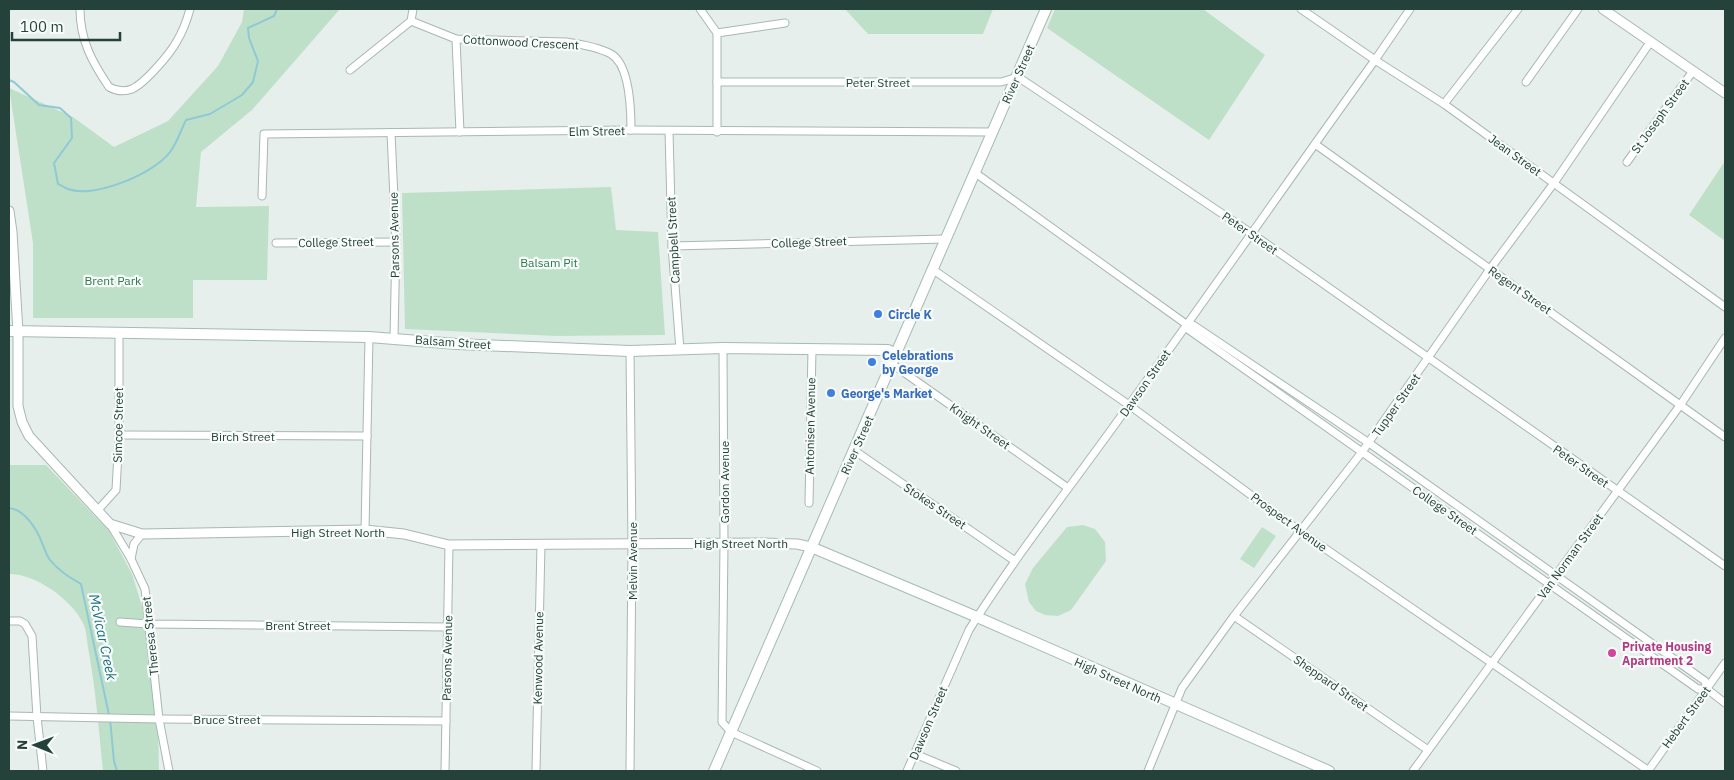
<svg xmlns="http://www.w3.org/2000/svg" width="1734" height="780" font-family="'IBM Plex Sans',sans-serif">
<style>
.green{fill:#bfe0c8}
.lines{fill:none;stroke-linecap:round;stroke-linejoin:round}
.stream{stroke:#8ec9d4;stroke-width:2}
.minor-casing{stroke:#a8b8b2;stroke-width:9}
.tertiary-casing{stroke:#a8b8b2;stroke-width:11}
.secondary-casing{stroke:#a4bbb3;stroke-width:12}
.minor{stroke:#fff;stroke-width:7}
.tertiary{stroke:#fff;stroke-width:9}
.secondary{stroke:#fff;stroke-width:10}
.shop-dot{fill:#3f7fe0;stroke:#f7fbf9;stroke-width:2}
.hotel-dot{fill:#d1479c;stroke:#f7fbf9;stroke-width:2}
.labels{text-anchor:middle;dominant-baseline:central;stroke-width:4.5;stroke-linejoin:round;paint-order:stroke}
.street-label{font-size:12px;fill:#24423a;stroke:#f7fbf9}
.park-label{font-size:12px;fill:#2d7a4b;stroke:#f7fbf9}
.shop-label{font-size:12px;font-weight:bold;fill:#366cbe;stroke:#f7fbf9;text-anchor:start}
.hotel-label{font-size:12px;font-weight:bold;fill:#b23c85;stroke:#f7fbf9;text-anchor:start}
.water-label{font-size:14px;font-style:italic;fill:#1c6f80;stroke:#f7fbf9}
</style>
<rect width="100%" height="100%" fill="#e6efeb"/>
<g class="green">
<path d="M244,9H340L252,110L201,152L196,207L269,206L267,280H193V318H33V243L9,88L73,117L114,147L168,121L218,66L242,22Z"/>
<path d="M845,9H993L983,34H868Z"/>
<path d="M1055,9H1203L1265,55L1209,140L1047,28Z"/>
<path d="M1725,161V241L1689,215Z"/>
<path d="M611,187L616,230L658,232L665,335L556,336L405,329L402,193Z"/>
<path d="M9,465H46L109,531L132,574L148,625L158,720L159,771H103C99,732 96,692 89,653C87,644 87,631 83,623C71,599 36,574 9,574Z"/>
<path d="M1083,525L1095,529L1105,542L1106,561L1071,610L1058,616L1045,615L1036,611L1029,602L1025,584L1033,568L1067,527Z"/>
<path d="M1262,527L1276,536L1254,568L1240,559Z"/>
</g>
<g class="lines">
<g class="stream">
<path d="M9,80L14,82L39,105L60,108L71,118L72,138L54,163L58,184C61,185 65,188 68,189C94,199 155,173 170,152C177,143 181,130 186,120L210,114L242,95L253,82L258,61L249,38L248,28L274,16L277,9"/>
<path d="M9,508C24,509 37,529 42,543C45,549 46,555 50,560C59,571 69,577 81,584L109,715"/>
<path d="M110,719L114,761L117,771"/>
</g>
<defs>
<g id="minor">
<path d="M80,9C80,40 92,62 109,87C116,91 124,92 132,89C145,83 170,54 177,41C183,31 187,20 190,9"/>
<path d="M700,9L717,33V132"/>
<path d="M1301,9L1375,60L1444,104L1725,307"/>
<path d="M411,21L456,39L566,42C580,44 598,47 611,54C630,65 631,111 631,130"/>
<path d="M717,33L785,23"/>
<path d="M456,39L460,132"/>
<path d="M350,70L411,21L413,9"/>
<path d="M717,82H1001L1018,77L1251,233L1725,566"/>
<path d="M1526,82L1578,9"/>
<path d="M1444,104L1518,9"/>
<path d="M669,131L672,246L680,350"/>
<path d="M391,133L396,242L394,338"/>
<path d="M1315,144L1725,437"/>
<path d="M1627,162L1693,71"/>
<path d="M974,172L1186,324L1193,325L1369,443L1705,681L1707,689L1725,703"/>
<path d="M262,196L264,134L631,130L992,132"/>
<path d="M276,243L396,242"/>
<path d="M672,246L945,239"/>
<path d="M932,269L1129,405L1301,532L1649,771"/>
<path d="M1186,324L1189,330L1698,689H1707"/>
<path d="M723,348L724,543L722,722L731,732L817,771"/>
<path d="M630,351L632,545L630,771"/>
<path d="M892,364L1068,488"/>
<path d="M119,435L367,436"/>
<path d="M855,451L1015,561"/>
<path d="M809,503L812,349"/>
<path d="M97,511L116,490L119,435V333"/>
<path d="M110,524L131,559L145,589L159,719L169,771"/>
<path d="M365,530L369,337"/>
<path d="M131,559L134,544L142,534"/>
<path d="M1234,616L1428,750"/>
<path d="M9,621H20L25,624L32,636L37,717L43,771"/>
<path d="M120,622L148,624L447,627"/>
<path d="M9,716L159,719L446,721"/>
<path d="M915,754L956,771"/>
<path d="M445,771L449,545"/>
<path d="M536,771L541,544"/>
<path d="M907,771L969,630C1018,552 1076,480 1129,405C1212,291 1292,175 1375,60L1410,9"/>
<path d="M1148,771L1182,688L1234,616L1362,452L1490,269L1554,183L1651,41"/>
<path d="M1413,771L1681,404L1725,338"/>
<path d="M1648,771L1725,663"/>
</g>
<g id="tertiary">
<path d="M1603,9L1725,93"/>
<path d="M9,211L12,232L18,332V406L22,422L29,436L110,524L142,534L365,530L404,534L449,545L763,543L797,544L811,547"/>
</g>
<g id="secondary">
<path d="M9,331L369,337L457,344L630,351L723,348L888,350L897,354"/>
<path d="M811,547L977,617L1329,771"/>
<path d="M714,771L1046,9"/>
</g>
</defs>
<use href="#minor" class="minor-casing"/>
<use href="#tertiary" class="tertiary-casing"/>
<use href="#secondary" class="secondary-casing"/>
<use href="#minor" class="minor"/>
<use href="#tertiary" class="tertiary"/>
<use href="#secondary" class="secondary"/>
</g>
<g class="shop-dot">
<circle cx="878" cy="314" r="5"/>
<circle cx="872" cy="362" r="5"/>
<circle cx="831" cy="393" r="5"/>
</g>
<circle class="hotel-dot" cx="1612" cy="653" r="5"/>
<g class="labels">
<g class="street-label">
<text transform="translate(521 42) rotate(3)">Cottonwood Crescent</text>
<text transform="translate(1018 74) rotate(-66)">River Street</text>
<text x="878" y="82">Peter Street</text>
<text transform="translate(1660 116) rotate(-54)">St Joseph Street</text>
<text transform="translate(597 131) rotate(-1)">Elm Street</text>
<text transform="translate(1515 155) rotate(36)">Jean Street</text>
<text transform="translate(1250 233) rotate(35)">Peter Street</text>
<text transform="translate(394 235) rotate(-91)">Parsons Avenue</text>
<text transform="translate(673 240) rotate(-93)">Campbell Street</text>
<text transform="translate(336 242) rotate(-1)">College Street</text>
<text transform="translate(809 242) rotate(-2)">College Street</text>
<text transform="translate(1520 290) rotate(35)">Regent Street</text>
<text transform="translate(453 342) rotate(4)">Balsam Street</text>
<text transform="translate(1145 383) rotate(-55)">Dawson Street</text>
<text transform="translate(1396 405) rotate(-55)">Tupper Street</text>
<text transform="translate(118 425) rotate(-89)">Simcoe Street</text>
<text transform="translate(810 426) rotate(-89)">Antonisen Avenue</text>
<text transform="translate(980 426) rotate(35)">Knight Street</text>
<text x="243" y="436">Birch Street</text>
<text transform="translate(857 445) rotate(-66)">River Street</text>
<text transform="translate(1581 466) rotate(35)">Peter Street</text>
<text transform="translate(724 482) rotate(-90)">Gordon Avenue</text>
<text transform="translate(935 506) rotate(34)">Stokes Street</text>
<text transform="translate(1445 510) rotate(35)">College Street</text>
<text transform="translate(1289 522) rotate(36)">Prospect Avenue</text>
<text x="338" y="532">High Street North</text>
<text x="741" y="543">High Street North</text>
<text transform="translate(1570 556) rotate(-54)">Van Norman Street</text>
<text transform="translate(632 561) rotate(-90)">Melvin Avenue</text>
<text x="298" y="625">Brent Street</text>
<text transform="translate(150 636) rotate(-96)">Theresa Street</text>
<text transform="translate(447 658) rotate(-89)">Parsons Avenue</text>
<text transform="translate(538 658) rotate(-89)">Kenwood Avenue</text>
<text transform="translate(1118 680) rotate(24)">High Street North</text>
<text transform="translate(1331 683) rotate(35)">Sheppard Street</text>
<text transform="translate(1686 717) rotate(-54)">Hebert Street</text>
<text x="227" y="719">Bruce Street</text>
<text transform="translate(928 723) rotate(-67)">Dawson Street</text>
</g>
<g class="park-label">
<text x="549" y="262">Balsam Pit</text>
<text x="113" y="280">Brent Park</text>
</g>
<g class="shop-label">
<text x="888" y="314">Circle K</text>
<text x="882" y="355">Celebrations<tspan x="882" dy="14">by George</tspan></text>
<text x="841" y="393">George's Market</text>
</g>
<g class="hotel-label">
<text x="1622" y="646">Private Housing<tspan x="1622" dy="14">Apartment 2</tspan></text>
</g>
<g class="water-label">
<text transform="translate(103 637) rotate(78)">McVicar Creek</text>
</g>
</g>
<rect width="1734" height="780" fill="none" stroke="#24423a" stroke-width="20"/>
<g transform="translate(35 745) rotate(271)" stroke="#f7fbf9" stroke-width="4" paint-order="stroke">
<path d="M0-4L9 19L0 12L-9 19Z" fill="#24423a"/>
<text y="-8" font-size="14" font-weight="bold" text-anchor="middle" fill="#24423a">N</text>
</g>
<path d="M12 32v8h108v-8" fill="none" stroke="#24423a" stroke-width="2.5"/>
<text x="20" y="32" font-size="15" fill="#24423a" stroke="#f7fbf9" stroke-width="4" paint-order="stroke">100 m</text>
</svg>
